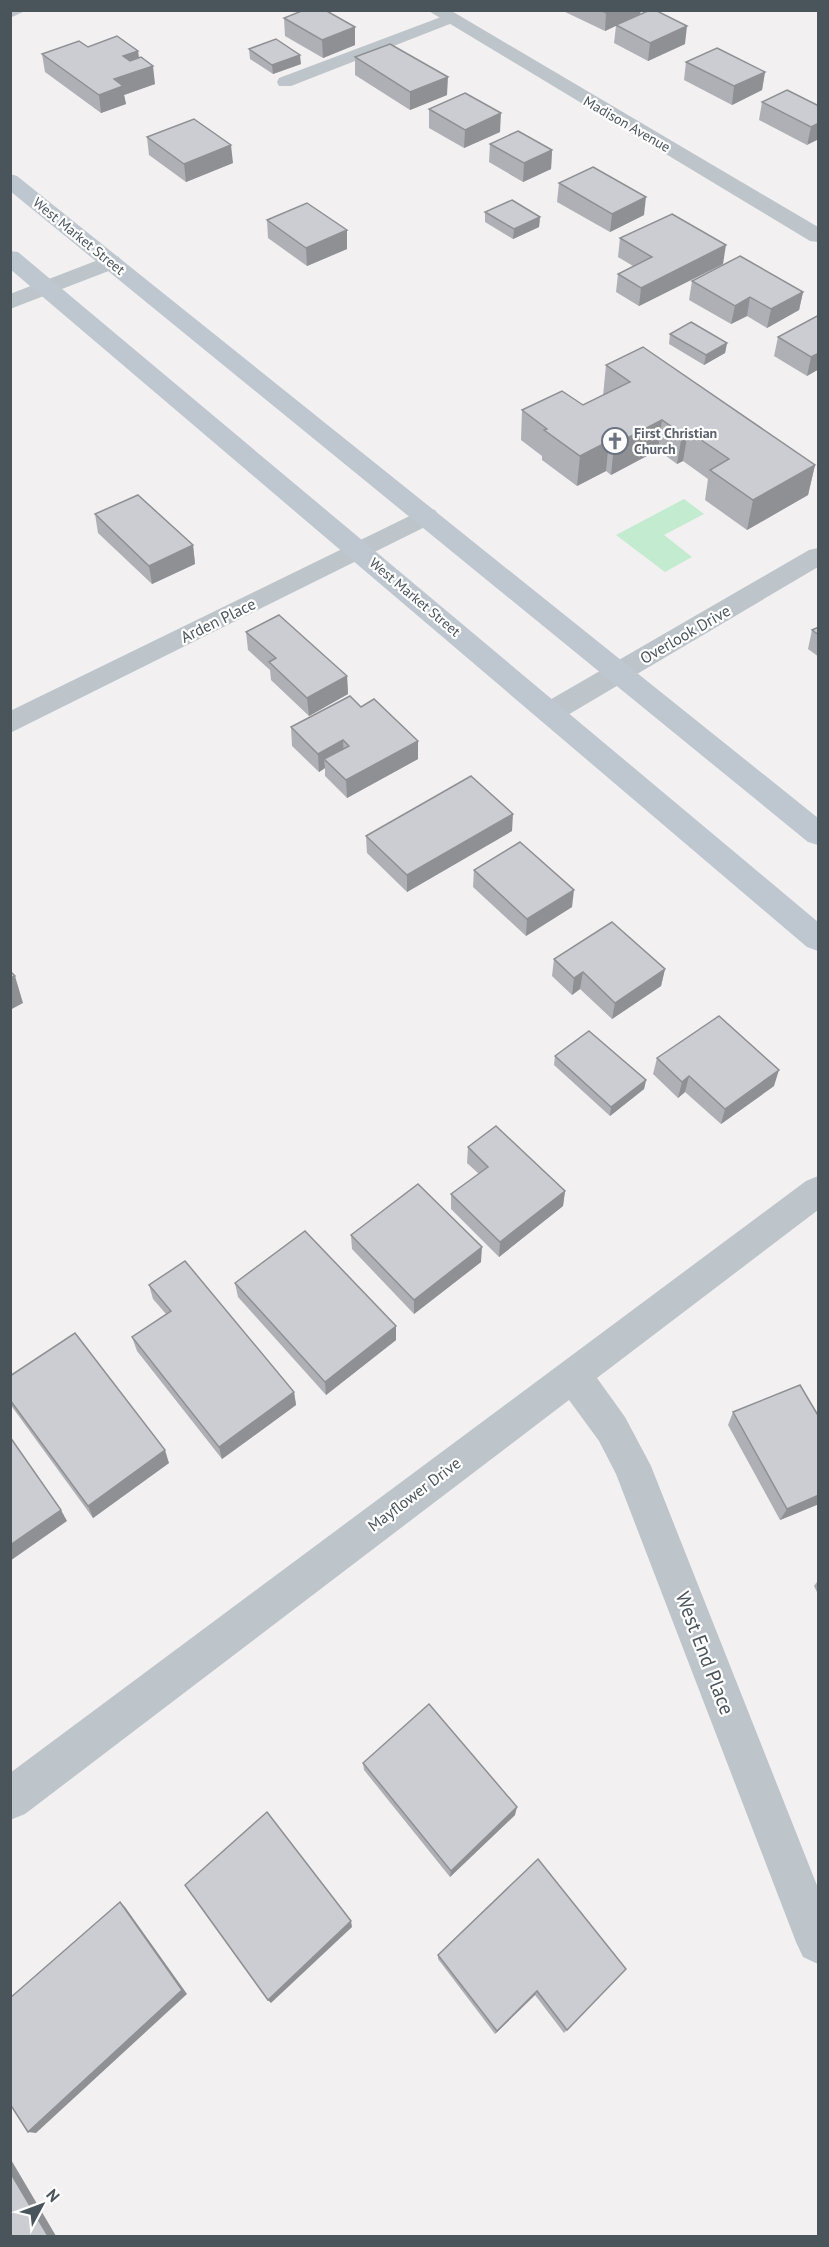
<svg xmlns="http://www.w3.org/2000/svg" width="829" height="2247" font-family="'PT Sans',sans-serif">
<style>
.green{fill:#c3ebd0}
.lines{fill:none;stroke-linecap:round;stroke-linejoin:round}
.lane{fill:#bdc5cb;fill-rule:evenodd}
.street{fill:#bdc5cb;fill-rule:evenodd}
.secondary{fill:#bec7cf;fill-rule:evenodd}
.wall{fill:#afb0b5}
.shaded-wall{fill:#8e9093}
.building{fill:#cbcdd2;stroke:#8e9093;stroke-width:1.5}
.labels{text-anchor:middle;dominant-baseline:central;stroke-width:4.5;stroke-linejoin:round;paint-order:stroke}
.far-street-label{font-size:14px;fill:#4a545b;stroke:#fff}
.far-worship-label{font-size:14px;font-weight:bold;fill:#5b616d;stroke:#fff;text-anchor:start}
.street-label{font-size:16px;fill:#4a545b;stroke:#fff}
.near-street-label{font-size:20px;fill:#4a545b;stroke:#fff}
</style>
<rect width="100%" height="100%" fill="#f2f0f0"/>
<path class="green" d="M684,499L704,514L664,535L692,557L665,572L616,535Z"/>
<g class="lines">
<path class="lane" d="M449,14L455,16L457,19L455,22L291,86H279L277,82L279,78Z"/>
<g class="street">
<path d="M10,10H27L10,18Z"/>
<path d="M427,10H450L818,227V242L810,241Z"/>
<path d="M111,255L119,257L122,262L119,267L10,309V294Z"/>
<path d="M426,508L435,510L439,516L435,522L10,733V711Z"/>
<path d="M818,548V567L561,719L551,722L541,719L537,712L541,705L809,550Z"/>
<path d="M818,1176V1210L597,1378L625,1417L651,1466L818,1888V1964L803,1957L796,1942L616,1474L599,1441L569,1400L25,1814L10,1820V1773L806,1181Z"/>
</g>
<g class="secondary">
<path d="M10,174L17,176L818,818V845L808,842L10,191Z"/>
<path d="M10,251L18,252L818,922V951L807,947L10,269Z"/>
</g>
</g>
<g class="wall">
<path d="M561,10H641L640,14L625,21L685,44L648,61L614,43L616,26L605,31Z"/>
<path d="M284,18L355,45L323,58L285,36Z"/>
<path d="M88,47L138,51L139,58L155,84L124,95L126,104L101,113L45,72L42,54Z"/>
<path d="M249,49L301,64L273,74L250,59Z"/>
<path d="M355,57L447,95L410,110L355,75Z"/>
<path d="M686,62L765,72L762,90L732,105L684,80Z"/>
<path d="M762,102L819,106L807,145L759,120Z"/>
<path d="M429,109L500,132L464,148L429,128Z"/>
<path d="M147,137L233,163L186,182L149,155Z"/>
<path d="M490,144L552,150L551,169L523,182L489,162Z"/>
<path d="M559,183L644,215L610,232L557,202Z"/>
<path d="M485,212L540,217L539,227L513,239L485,222Z"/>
<path d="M267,220L347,249L307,266L268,238Z"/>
<path d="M620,238L723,264L639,306L616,292L618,274L633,266L618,257Z"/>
<path d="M692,281L803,292L799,310L767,328L747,316L731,324L689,300Z"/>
<path d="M819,315V369L807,376L774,356L778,337Z"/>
<path d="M670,334L727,343L725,353L704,365L669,344Z"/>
<path d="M606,365L815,465L808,495L747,530L705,500L708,479L683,461L677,464L658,450L611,475L606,471L577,486L542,460V456L521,440L522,410L583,405L603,396Z"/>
<path d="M95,514L193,545L195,564L152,584L98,533Z"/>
<path d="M819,627V657L808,649L812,630Z"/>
<path d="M246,632L347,676L348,694L309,716L271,680L270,670L248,650Z"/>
<path d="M361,707L418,741V759L347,798L325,776V768L319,772L292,746L291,727Z"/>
<path d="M512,831L407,892L367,853L366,836Z"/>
<path d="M474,870L572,907L526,936L473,887Z"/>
<path d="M554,959L665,969L661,986L612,1019L580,989L572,995L552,976Z"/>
<path d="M555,1056L646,1080L644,1089L610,1116L554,1065Z"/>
<path d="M657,1058L774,1086L721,1124L685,1092L678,1098L653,1074Z"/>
<path d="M468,1147L565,1191L563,1206L499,1257L451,1209V1194L479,1174L467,1163Z"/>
<path d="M351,1235L481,1262L414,1314L352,1249Z"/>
<path d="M235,1283L396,1340L326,1395L238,1297Z"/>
<path d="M149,1285L294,1392L296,1405L222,1459L137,1351L132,1337L166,1314L153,1299Z"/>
<path d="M10,1376L169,1463L93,1518L10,1404Z"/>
<path d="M733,1412L819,1504L780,1520L728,1425Z"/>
<path d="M819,1579V1596L814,1586Z"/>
<path d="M363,1763L515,1815L450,1877L364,1770Z"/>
<path d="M438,1955L626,1969L564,2033L535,1995L495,2034L438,1959Z"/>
</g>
<g class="shaded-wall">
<path d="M612,10H641L640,14L605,31L606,13Z"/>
<path d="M687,26L685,44L648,61L650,43Z"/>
<path d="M355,27V45L323,58L322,40Z"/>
<path d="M138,51L140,69L123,56Z"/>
<path d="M300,55L301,64L273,74L272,65Z"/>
<path d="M153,66L155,84L124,95L126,104L101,113L99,95L114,79Z"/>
<path d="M765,72L762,90L732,105L734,86Z"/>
<path d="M448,77L447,95L410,110V92Z"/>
<path d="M501,113L500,132L464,148L465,130Z"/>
<path d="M819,123V139L807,145L811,127Z"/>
<path d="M231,145L233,163L186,182L184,164Z"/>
<path d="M552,150L551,169L523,182L524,163Z"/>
<path d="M646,197L644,215L610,232L612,214Z"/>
<path d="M540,217L539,227L513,239L514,229Z"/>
<path d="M347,230V249L307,266L306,248Z"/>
<path d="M726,245L723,264L639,306L641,288Z"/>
<path d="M803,292L799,310L767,328L771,309Z"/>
<path d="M750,297L747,316L731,324L735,306Z"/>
<path d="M727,343L725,353L704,365L706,355Z"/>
<path d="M819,353V369L807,376L811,357Z"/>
<path d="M662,420L658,450L611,475L614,445Z"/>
<path d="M688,431L683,461L677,464L682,434Z"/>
<path d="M609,441L606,471L577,486L580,456Z"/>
<path d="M815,465L808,495L747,530L753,500Z"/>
<path d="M193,545L195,564L152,584L149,566Z"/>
<path d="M347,676L348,694L309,716L307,698Z"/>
<path d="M343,740L344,759H324L325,768L319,772L318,754Z"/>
<path d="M418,741V759L347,798L346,780Z"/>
<path d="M513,814L512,831L407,892V875Z"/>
<path d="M574,890L572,907L526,936L527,919Z"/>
<path d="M665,969L661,986L612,1019L615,1003Z"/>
<path d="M583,972L580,989L572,995L574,978Z"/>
<path d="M15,976L23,1003L10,1010V978Z"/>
<path d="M779,1070L774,1086L721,1124L725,1109Z"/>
<path d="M689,1076L685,1092L678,1098L682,1082Z"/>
<path d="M646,1080L644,1089L610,1116L611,1107Z"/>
<path d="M565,1191L563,1206L499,1257L500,1242Z"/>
<path d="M482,1247L481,1262L414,1314V1300Z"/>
<path d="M396,1326V1340L326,1395L325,1382Z"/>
<path d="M294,1392L296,1405L222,1459L219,1447Z"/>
<path d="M165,1450L169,1463L93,1518L88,1506Z"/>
<path d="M819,1495V1504L780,1520L787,1509Z"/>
<path d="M61,1510L67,1521L10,1561V1545Z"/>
<path d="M517,1807L515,1815L450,1877L451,1871Z"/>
<path d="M120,1902L125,1907L187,1994L36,2133L28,2132Z"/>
<path d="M351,1921L352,1927L271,2003L268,2000Z"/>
<path d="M537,1991L535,1995L495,2034L497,2031Z"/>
<path d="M10,2158L56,2236H48L10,2172Z"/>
</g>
<g class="building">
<path d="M304,10H325L355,27L322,40L284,18Z"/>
<path d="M601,10H612L606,13Z"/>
<path d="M650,10H655L687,26L650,43L616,25Z"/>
<path d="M117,36L138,51L123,56L130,61L141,57L153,66L114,79L123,86L99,95L42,54L79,41L88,47Z"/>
<path d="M276,39L300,55L272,65L249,49Z"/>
<path d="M390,44L448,77L410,92L355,57Z"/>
<path d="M717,48L765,72L734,86L686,62Z"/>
<path d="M787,90L819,106V123L811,127L762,102Z"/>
<path d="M465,93L501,113L465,130L429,109Z"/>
<path d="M194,119L231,145L184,164L147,137Z"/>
<path d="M518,131L552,150L524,163L490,144Z"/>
<path d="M593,167L646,197L612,214L559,183Z"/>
<path d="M512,200L540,217L514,229L485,212Z"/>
<path d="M307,203L347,230L306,248L267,220Z"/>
<path d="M672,214L726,245L641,288L618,274L652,257L620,238Z"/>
<path d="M740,256L803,292L771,309L750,297L735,306L692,281Z"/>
<path d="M819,315V353L811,357L778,337Z"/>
<path d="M691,322L727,343L706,355L670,334Z"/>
<path d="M643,347L815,465L753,500L710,470L729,459L688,431L682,434L662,420L614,445L609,441L580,456L544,430L547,429L522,410L562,391L583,405L630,382L606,365Z"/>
<path d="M138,495L193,545L149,566L95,514Z"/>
<path d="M279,615L347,676L307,698L269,662L276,658L246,632Z"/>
<path d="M819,627V635L812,630Z"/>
<path d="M350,696L361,707L374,699L418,741L346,780L324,759L349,746L343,740L318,754L291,727Z"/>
<path d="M471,776L513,814L407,875L366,836Z"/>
<path d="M520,842L574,890L527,919L474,870Z"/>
<path d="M612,922L665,969L615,1003L583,972L574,978L554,959Z"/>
<path d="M10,971L15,976L10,978Z"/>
<path d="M719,1016L779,1070L725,1109L689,1076L682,1082L657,1058Z"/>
<path d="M589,1031L646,1080L611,1107L555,1056Z"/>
<path d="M496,1126L565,1191L500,1242L451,1194L488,1167L468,1147Z"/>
<path d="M418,1184L482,1247L414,1300L351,1235Z"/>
<path d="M305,1231L396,1326L325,1382L235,1283Z"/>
<path d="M185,1261L294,1392L219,1447L132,1337L171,1311L149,1285Z"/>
<path d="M75,1333L165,1450L88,1506L10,1400V1376Z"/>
<path d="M800,1385L819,1417V1495L787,1509L733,1412Z"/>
<path d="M10,1437L61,1510L10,1545Z"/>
<path d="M429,1704L517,1807L451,1871L363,1763Z"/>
<path d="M267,1812L351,1921L268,2000L185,1885Z"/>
<path d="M538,1859L626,1969L567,2030L537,1991L497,2031L438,1955Z"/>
<path d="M120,1902L182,1990L28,2132L10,2104V1998Z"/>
<path d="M10,2172L48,2236H10Z"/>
</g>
<defs>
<symbol id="church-ring" viewBox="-11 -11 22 22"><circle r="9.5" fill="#fff" stroke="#6b7280" stroke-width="1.5"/><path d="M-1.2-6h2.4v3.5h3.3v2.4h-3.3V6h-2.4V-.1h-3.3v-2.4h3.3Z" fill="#6b7280"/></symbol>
</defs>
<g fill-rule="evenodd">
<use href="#church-ring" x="600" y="426" width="30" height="30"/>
</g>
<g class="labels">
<g class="far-street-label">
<text transform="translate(627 124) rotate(30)">Madison Avenue</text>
<text transform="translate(79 236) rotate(39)">West Market Street</text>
<text transform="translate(415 597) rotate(40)">West Market Street</text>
</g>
<g class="far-worship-label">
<text x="634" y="433">First Christian<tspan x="634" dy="16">Church</tspan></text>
</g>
<g class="street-label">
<text transform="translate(218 620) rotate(-26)">Arden Place</text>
<text transform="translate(685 634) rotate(-30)">Overlook Drive</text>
<text transform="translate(414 1494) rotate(-37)">Mayflower Drive</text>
</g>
<g class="near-street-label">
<text transform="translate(705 1653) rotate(69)">West End Place</text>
</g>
</g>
<rect width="829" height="2247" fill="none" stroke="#4a545b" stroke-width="24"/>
<g transform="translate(42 2205) rotate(49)" stroke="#ffffff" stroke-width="4.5" paint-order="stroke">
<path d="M0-4.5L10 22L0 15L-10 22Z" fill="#4a545b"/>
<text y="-9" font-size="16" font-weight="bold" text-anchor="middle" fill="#4a545b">N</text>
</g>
</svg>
